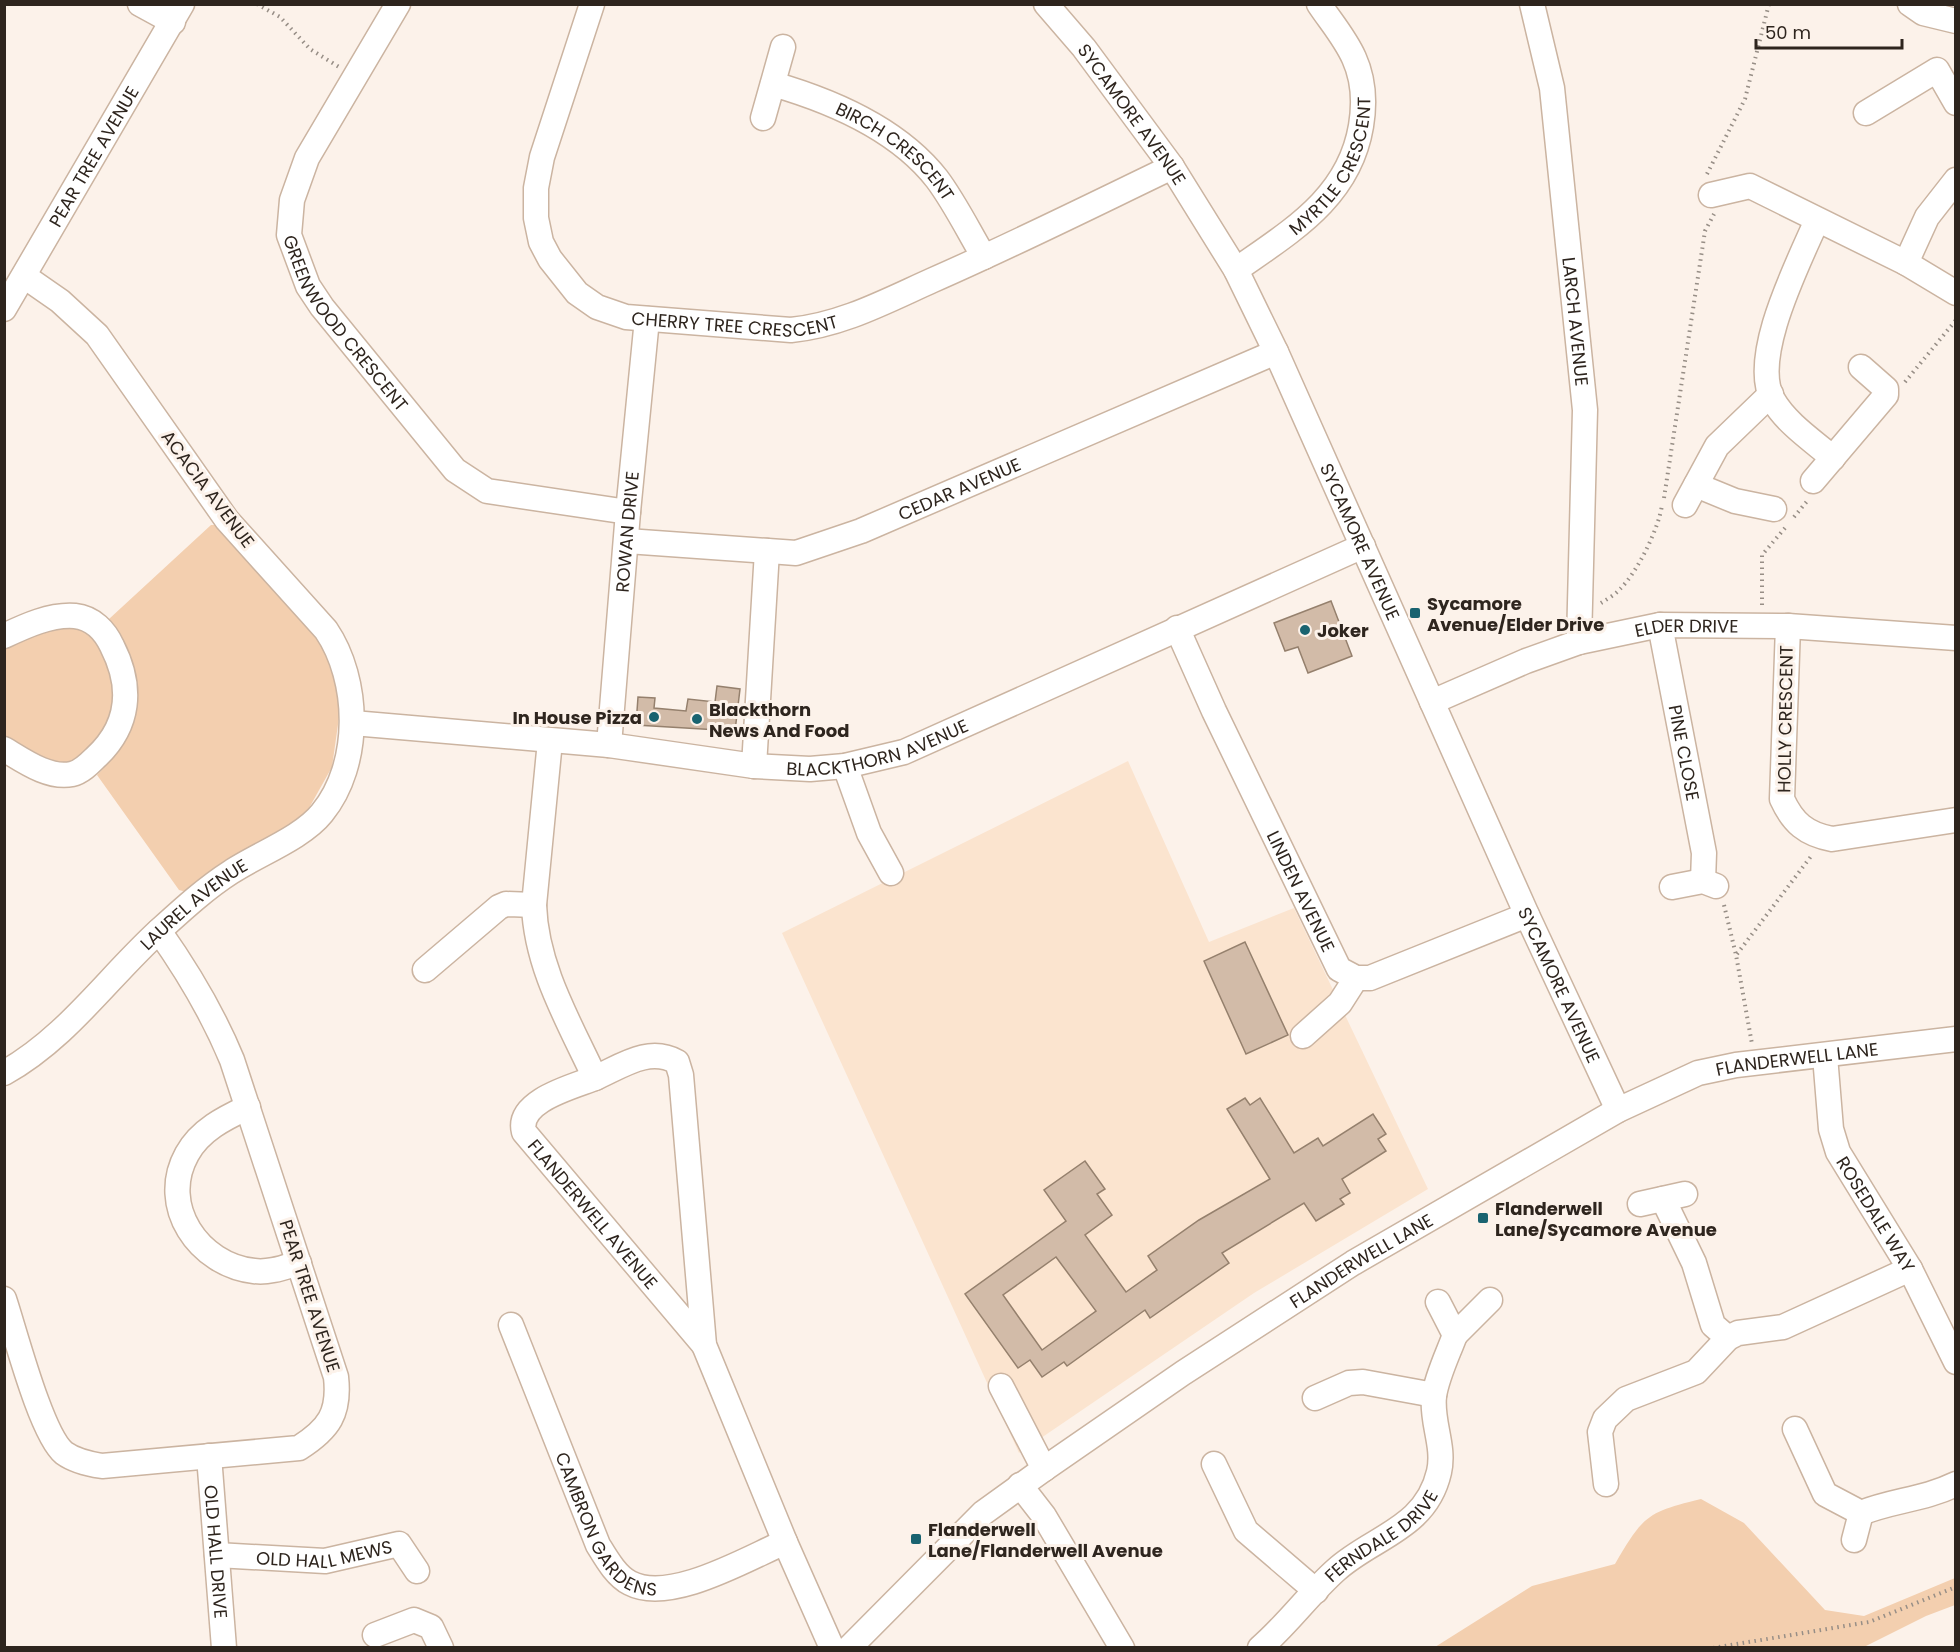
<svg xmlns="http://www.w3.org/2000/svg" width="1960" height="1652" font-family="Poppins,sans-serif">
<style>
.built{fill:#fbe4cf}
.green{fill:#f3cfaf}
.building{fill:#d2bba8;stroke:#95806d;stroke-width:1.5;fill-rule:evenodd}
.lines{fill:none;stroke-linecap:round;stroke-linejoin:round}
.minor-casing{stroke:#cbb4a1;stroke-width:27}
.path{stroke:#978e86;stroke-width:4;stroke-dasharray:1.5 4.5;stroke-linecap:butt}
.minor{stroke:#fff;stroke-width:24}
.poi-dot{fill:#196370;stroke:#fcf2ea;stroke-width:2}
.labels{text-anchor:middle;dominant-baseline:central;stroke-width:6;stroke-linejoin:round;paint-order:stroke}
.street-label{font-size:18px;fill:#2e251e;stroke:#fcf2ea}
.poi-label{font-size:18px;font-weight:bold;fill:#2e251e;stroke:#fcf2ea;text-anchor:start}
</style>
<rect width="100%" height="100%" fill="#fcf2ea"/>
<path class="built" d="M1128,761L1209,942L1294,908L1428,1189L1254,1293L1019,1453L782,933Z"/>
<g class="green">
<path d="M211,525H218L317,636L331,662L341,703L332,767L304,817L190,893L179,890L97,775C149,720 150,681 109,619Z"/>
<path d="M62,623L88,630L99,642L118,697L106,735L76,762L53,763L5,738L4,643Z"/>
<path d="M1701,1499L1744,1523L1825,1610L1864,1616L1955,1578V1605L1926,1616L1864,1647H1435L1532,1586L1615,1564C1643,1516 1647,1512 1701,1499Z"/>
</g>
<g class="building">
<path d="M1331,601L1352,656L1308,673L1298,647L1285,651L1274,623Z"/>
<path d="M717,686L740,689L735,731L636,725L638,697L655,698L654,708L686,711L688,699L715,702Z"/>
<path d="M1245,942L1288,1035L1246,1054L1204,961Z"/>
<path d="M1245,1098L1250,1105L1260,1098L1294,1153L1318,1138L1323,1146L1373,1114L1386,1134L1378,1139L1386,1151L1342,1179L1350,1193L1340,1199L1344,1204L1316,1221L1304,1203L1222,1253L1229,1263L1150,1318L1145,1310L1067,1366L1064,1362L1042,1377L1030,1360L1018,1368L965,1294L1066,1221L1044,1190L1085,1161L1105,1189L1097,1194L1112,1215L1085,1235L1126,1292L1157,1270L1148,1256L1199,1220L1270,1179L1227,1109ZM1056,1257L1096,1311L1042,1350L1003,1295Z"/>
</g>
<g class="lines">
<defs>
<g id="minor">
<path d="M140,4L173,22"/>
<path id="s1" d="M398,4L307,158L292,200L289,235L308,286L322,307L455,470L487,491L628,512"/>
<path id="s2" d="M592,4L542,157L536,188V218L541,242L550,259L577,293L597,307L626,317L791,330C842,325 886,301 933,280C1013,245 1093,205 1172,167"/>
<path id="s3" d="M1046,4L1084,48L1172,167L1236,270L1276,352L1527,915L1618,1110"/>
<path id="s4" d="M1532,4L1552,88L1585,410L1579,642"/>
<path d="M1910,4L1923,13L1956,21"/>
<path id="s5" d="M773,84C832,101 898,129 937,179C955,203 969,232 984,257"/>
<path d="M1866,113L1937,70L1956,103"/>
<path d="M763,118L783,47"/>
<path d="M1711,195L1750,186L1906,263L1956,293"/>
<path d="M1817,220C1799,262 1749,358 1773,400C1786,423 1813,441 1833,458"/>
<path d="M1906,263L1927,217L1956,180"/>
<path id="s6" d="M1236,270C1291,231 1349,198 1361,126C1365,102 1364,80 1354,58C1345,38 1331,22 1319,4"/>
<path id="s7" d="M4,309L182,4"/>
<path d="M1813,481L1886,395V389L1861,367"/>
<path d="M1696,485L1735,501L1774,509"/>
<path d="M1685,505L1717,446L1771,394"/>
<path id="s8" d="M627,541L796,553L861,531L1276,352"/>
<path id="s9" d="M1660,625L1704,853L1703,881"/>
<path d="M1788,626L1782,799C1793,823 1806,834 1832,839L1956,820"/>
<path id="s10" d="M1177,628L1214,711L1339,969L1356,978H1370L1527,915"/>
<path d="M4,636C25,626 51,614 75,616C93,618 105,631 112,646C133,687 130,726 95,758C89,764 81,772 72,774C49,779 24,761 4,749"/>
<path id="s11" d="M1432,702L1526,661L1579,642L1660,625L1788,626L1956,638"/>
<path id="s12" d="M353,723L609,745L754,766L810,769L845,766L904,752L1363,546"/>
<path d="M550,741L534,905C536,967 569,1022 595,1078C622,1066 649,1046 677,1062L681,1075L704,1345L785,1542L832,1648"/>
<path id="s13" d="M609,745L628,512L647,319"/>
<path d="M754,766L767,551"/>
<path d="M845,766L869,833L891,873"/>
<path d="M1672,887L1703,881L1716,886"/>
<path d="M425,970L499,907L506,904L534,905"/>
<path d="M1303,1036L1340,1003L1356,978"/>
<path id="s14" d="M1825,1056L1831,1129L1838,1152L1910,1269L1956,1362"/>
<path id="s15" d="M4,1073C67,1038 108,977 161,929C183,909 206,888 231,872C258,854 302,838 322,813C362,764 360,680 326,630L227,520L97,335L60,301L24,276"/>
<path id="s16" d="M595,1078C572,1087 516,1101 524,1132L704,1345"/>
<path d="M248,1107C225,1118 200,1130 187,1154C158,1206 199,1265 254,1271C270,1273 285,1267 299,1263"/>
<path d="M1663,1199L1694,1263L1713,1325L1728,1338"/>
<path d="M1640,1204L1685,1194"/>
<path d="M4,1299C15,1332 41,1434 64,1453C75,1461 89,1464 102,1466L299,1448C329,1429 340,1413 336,1377L232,1060C213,1014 188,972 159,931"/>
<path d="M1438,1302L1455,1335L1490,1300"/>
<path id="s17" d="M511,1325L598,1545C606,1558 616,1576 630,1583C670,1604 746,1559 785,1542"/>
<path d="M1001,1386L1044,1469"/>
<path d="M1315,1398L1349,1383L1363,1382L1434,1395"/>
<path d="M1795,1429L1825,1494L1861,1513L1854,1540"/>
<path id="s18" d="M209,1456L224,1648"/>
<path d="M1214,1464L1246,1531L1316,1591"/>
<path d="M1606,1484L1600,1432L1605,1419L1626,1399L1696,1372L1728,1338L1738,1333L1783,1327L1910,1269"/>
<path d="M1020,1485L1044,1516L1122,1648"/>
<path d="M1861,1513C1893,1500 1923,1500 1956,1484"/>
<path id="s19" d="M217,1555L325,1561L399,1544L417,1571"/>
<path d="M375,1635L414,1620L431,1627L441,1648"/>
<path id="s20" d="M849,1648L983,1513L1044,1469L1183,1373L1353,1263L1618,1110L1698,1073L1736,1065L1956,1039"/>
<path id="s21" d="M1260,1648C1288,1624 1309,1594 1336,1570C1372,1537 1426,1529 1439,1472C1445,1446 1431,1422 1434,1396C1437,1376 1448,1354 1455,1335"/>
</g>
</defs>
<use href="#minor" class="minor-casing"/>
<g class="path">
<path d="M257,4L280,17L310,49L339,67"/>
<path d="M1707,174L1745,99L1769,4"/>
<path d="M1905,382L1956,320"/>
<path d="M1664,498L1705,231L1714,214"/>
<path d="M1794,517L1808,500"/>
<path d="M1601,603C1607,599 1615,595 1620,589C1637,573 1659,528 1662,505"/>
<path d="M1762,605V555L1785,528"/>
<path d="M1724,905L1736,955L1752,1044"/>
<path d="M1737,954L1812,855"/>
<path d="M1713,1648L1869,1622L1956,1587"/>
</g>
<use href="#minor" class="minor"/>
</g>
<g class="poi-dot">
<rect x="1409" y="607" width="12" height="12" rx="3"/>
<circle cx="1305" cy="630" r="6"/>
<circle cx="654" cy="717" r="6"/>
<circle cx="697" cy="719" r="6"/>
<rect x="1477" y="1212" width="12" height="12" rx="3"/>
<rect x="910" y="1533" width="12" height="12" rx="3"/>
</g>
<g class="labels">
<g class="street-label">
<text stroke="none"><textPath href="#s3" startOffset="140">SYCAMORE AVENUE</textPath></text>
<text stroke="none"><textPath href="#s5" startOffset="142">BIRCH CRESCENT</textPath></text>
<text stroke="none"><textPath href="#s7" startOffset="177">PEAR TREE AVENUE</textPath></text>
<text stroke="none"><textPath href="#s6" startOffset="147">MYRTLE CRESCENT</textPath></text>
<text stroke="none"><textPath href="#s2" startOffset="474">CHERRY TREE CRESCENT</textPath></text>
<text stroke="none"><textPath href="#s1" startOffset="364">GREENWOOD CRESCENT</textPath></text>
<text stroke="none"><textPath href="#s4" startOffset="321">LARCH AVENUE</textPath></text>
<text transform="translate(208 489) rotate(53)">ACACIA AVENUE</text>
<text stroke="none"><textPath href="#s8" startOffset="345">CEDAR AVENUE</textPath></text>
<text stroke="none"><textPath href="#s13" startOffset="214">ROWAN DRIVE</textPath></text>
<text stroke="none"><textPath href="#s3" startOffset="626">SYCAMORE AVENUE</textPath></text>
<text stroke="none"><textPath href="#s11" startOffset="268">ELDER DRIVE</textPath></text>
<text transform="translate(1785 719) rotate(-89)">HOLLY CRESCENT</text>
<text stroke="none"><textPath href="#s12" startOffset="530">BLACKTHORN AVENUE</textPath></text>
<text stroke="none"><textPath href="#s9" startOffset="130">PINE CLOSE</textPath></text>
<text stroke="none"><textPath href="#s10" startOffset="291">LINDEN AVENUE</textPath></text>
<text stroke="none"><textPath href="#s15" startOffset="255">LAUREL AVENUE</textPath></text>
<text stroke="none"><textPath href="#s3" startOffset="1112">SYCAMORE AVENUE</textPath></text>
<text stroke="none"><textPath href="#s20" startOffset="1131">FLANDERWELL LANE</textPath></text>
<text stroke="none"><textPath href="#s14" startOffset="170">ROSEDALE WAY</textPath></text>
<text stroke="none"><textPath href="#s16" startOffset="204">FLANDERWELL AVENUE</textPath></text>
<text stroke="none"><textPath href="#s20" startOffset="645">FLANDERWELL LANE</textPath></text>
<text transform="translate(310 1296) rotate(72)">PEAR TREE AVENUE</text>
<text stroke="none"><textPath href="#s17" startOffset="226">CAMBRON GARDENS</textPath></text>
<text stroke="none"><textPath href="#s21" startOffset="166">FERNDALE DRIVE</textPath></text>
<text stroke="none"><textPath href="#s19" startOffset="108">OLD HALL MEWS</textPath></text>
<text stroke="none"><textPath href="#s18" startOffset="96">OLD HALL DRIVE</textPath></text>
</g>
<g class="poi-label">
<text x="1427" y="603">Sycamore<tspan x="1427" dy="21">Avenue/Elder Drive</tspan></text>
<text x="1317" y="630">Joker</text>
<text x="709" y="709">Blackthorn<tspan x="709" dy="21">News And Food</tspan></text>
<text x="642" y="717" text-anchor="end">In House Pizza</text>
<text x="1495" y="1208">Flanderwell<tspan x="1495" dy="21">Lane/Sycamore Avenue</tspan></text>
<text x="928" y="1529">Flanderwell<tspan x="928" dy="21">Lane/Flanderwell Avenue</tspan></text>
</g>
</g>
<rect width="1960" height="1652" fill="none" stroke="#2e251e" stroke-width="12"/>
<path d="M1756 39v9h146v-9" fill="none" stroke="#2e251e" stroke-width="3"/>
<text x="1765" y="39" font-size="18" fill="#2e251e" stroke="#fcf2ea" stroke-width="4.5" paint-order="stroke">50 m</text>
</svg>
